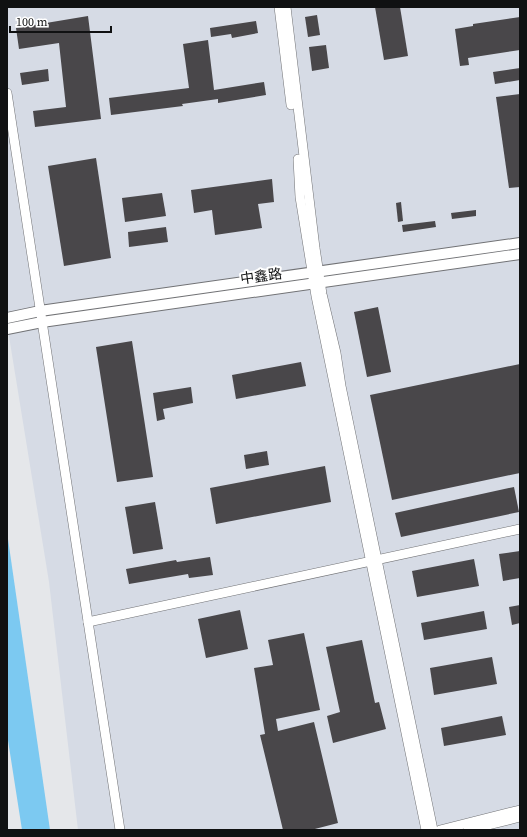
<svg xmlns="http://www.w3.org/2000/svg" width="527" height="837" font-family="'Source Serif 4','Noto Sans SC',serif">
<style>
.built{fill:#d6dbe5}
.water{fill:#7cc9f1}
.building{fill:#49474a}
.lines{fill:none;stroke-linecap:round;stroke-linejoin:round}
.tertiary-casing{stroke:#717275;stroke-width:10}
.secondary-casing{stroke:#717275;stroke-width:12}
.tertiary{stroke:#fff;stroke-width:9}
.secondary{stroke:#fff;stroke-width:10}
.labels{text-anchor:middle;dominant-baseline:central;stroke-width:4;stroke-linejoin:round;paint-order:stroke}
.street-label{font-size:14px;fill:#101112;stroke:#fff}
</style>
<rect width="100%" height="100%" fill="#e5e7ea"/>
<path class="built" d="M7,7H520V830H78L49,582L7,324Z"/>
<path class="water" d="M7,532L50,830H22L7,734Z"/>
<g class="building">
<path d="M375,7H400L408,56L384,60Z"/>
<path d="M317,15L320,35L308,37L305,17Z"/>
<path d="M88,16L101,119L35,127L33,111L66,107L59,43L19,49L16,28Z"/>
<path d="M520,17V50L468,58L469,65L460,66L455,29L473,26V24Z"/>
<path d="M256,21L258,33L232,38L231,34L211,37L210,28Z"/>
<path d="M208,40L214,90L264,82L266,95L218,103V99L182,104L183,106L111,115L109,98L189,88L183,44Z"/>
<path d="M326,45L329,68L312,71L309,47Z"/>
<path d="M520,68V80L495,84L493,72Z"/>
<path d="M48,69L49,81L22,85L20,73Z"/>
<path d="M520,94V187L509,188L496,97Z"/>
<path d="M96,158L111,258L64,266L48,166Z"/>
<path d="M272,179L274,202L258,204L262,228L215,235L212,210L194,213L191,190Z"/>
<path d="M162,193L166,216L125,222L122,198Z"/>
<path d="M401,202L403,221L398,222L396,203Z"/>
<path d="M476,210V216L452,219L451,213Z"/>
<path d="M435,221L436,227L403,232L402,225Z"/>
<path d="M166,227L168,242L129,247L128,232Z"/>
<path d="M378,307L391,372L367,377L354,312Z"/>
<path d="M132,341L153,477L117,482L96,347Z"/>
<path d="M301,362L306,386L236,399L232,375Z"/>
<path d="M520,364V473L392,500L370,395Z"/>
<path d="M191,387L193,403L163,409L165,419L157,421L153,393Z"/>
<path d="M267,451L269,465L246,469L244,455Z"/>
<path d="M325,466L331,502L216,524L210,488Z"/>
<path d="M514,487L519,512L401,537L395,513Z"/>
<path d="M155,502L163,549L133,554L125,507Z"/>
<path d="M520,551V578L503,581L499,554Z"/>
<path d="M210,557L213,575L189,578L188,574L129,584L126,569L176,560L177,562Z"/>
<path d="M474,559L479,586L417,597L412,571Z"/>
<path d="M520,605V623L512,625L509,607Z"/>
<path d="M240,610L248,649L206,658L198,619Z"/>
<path d="M484,611L487,629L424,640L421,623Z"/>
<path d="M304,633L320,710L276,719L278,731L314,722L338,823L311,830H283L260,735L265,734L254,668L273,665L268,640Z"/>
<path d="M362,640L375,703L379,702L386,729L333,743L327,716L340,712L326,647Z"/>
<path d="M492,657L497,684L434,695L430,668Z"/>
<path d="M502,716L506,735L444,746L441,728Z"/>
</g>
<g class="lines">
<defs>
<g id="tertiary">
<path d="M279,7L291,105"/>
<path d="M286,7L315,248L322,294L336,353L341,386L433,830"/>
<path d="M7,93L120,830"/>
<path d="M298,159L300,197L316,296L426,830"/>
<path d="M88,622L520,529"/>
<path d="M440,830L520,810"/>
<path d="M468,830L520,817"/>
</g>
<g id="secondary">
<path d="M7,318L40,311L520,243"/>
<path d="M7,329L42,322L520,254"/>
</g>
</defs>
<use href="#tertiary" class="tertiary-casing"/>
<use href="#secondary" class="secondary-casing"/>
<use href="#tertiary" class="tertiary"/>
<use href="#secondary" class="secondary"/>
</g>
<g class="labels">
<g class="street-label">
<text transform="translate(261 276) rotate(-8)">中鑫路</text>
</g>
</g>
<rect width="527" height="837" fill="none" stroke="#101112" stroke-width="16"/>
<path d="M10 26v6h101v-6" fill="none" stroke="#101112" stroke-width="2"/>
<text x="16" y="26" font-size="12" fill="#101112" stroke="#ffffff" stroke-width="3" paint-order="stroke">100 m</text>
</svg>
